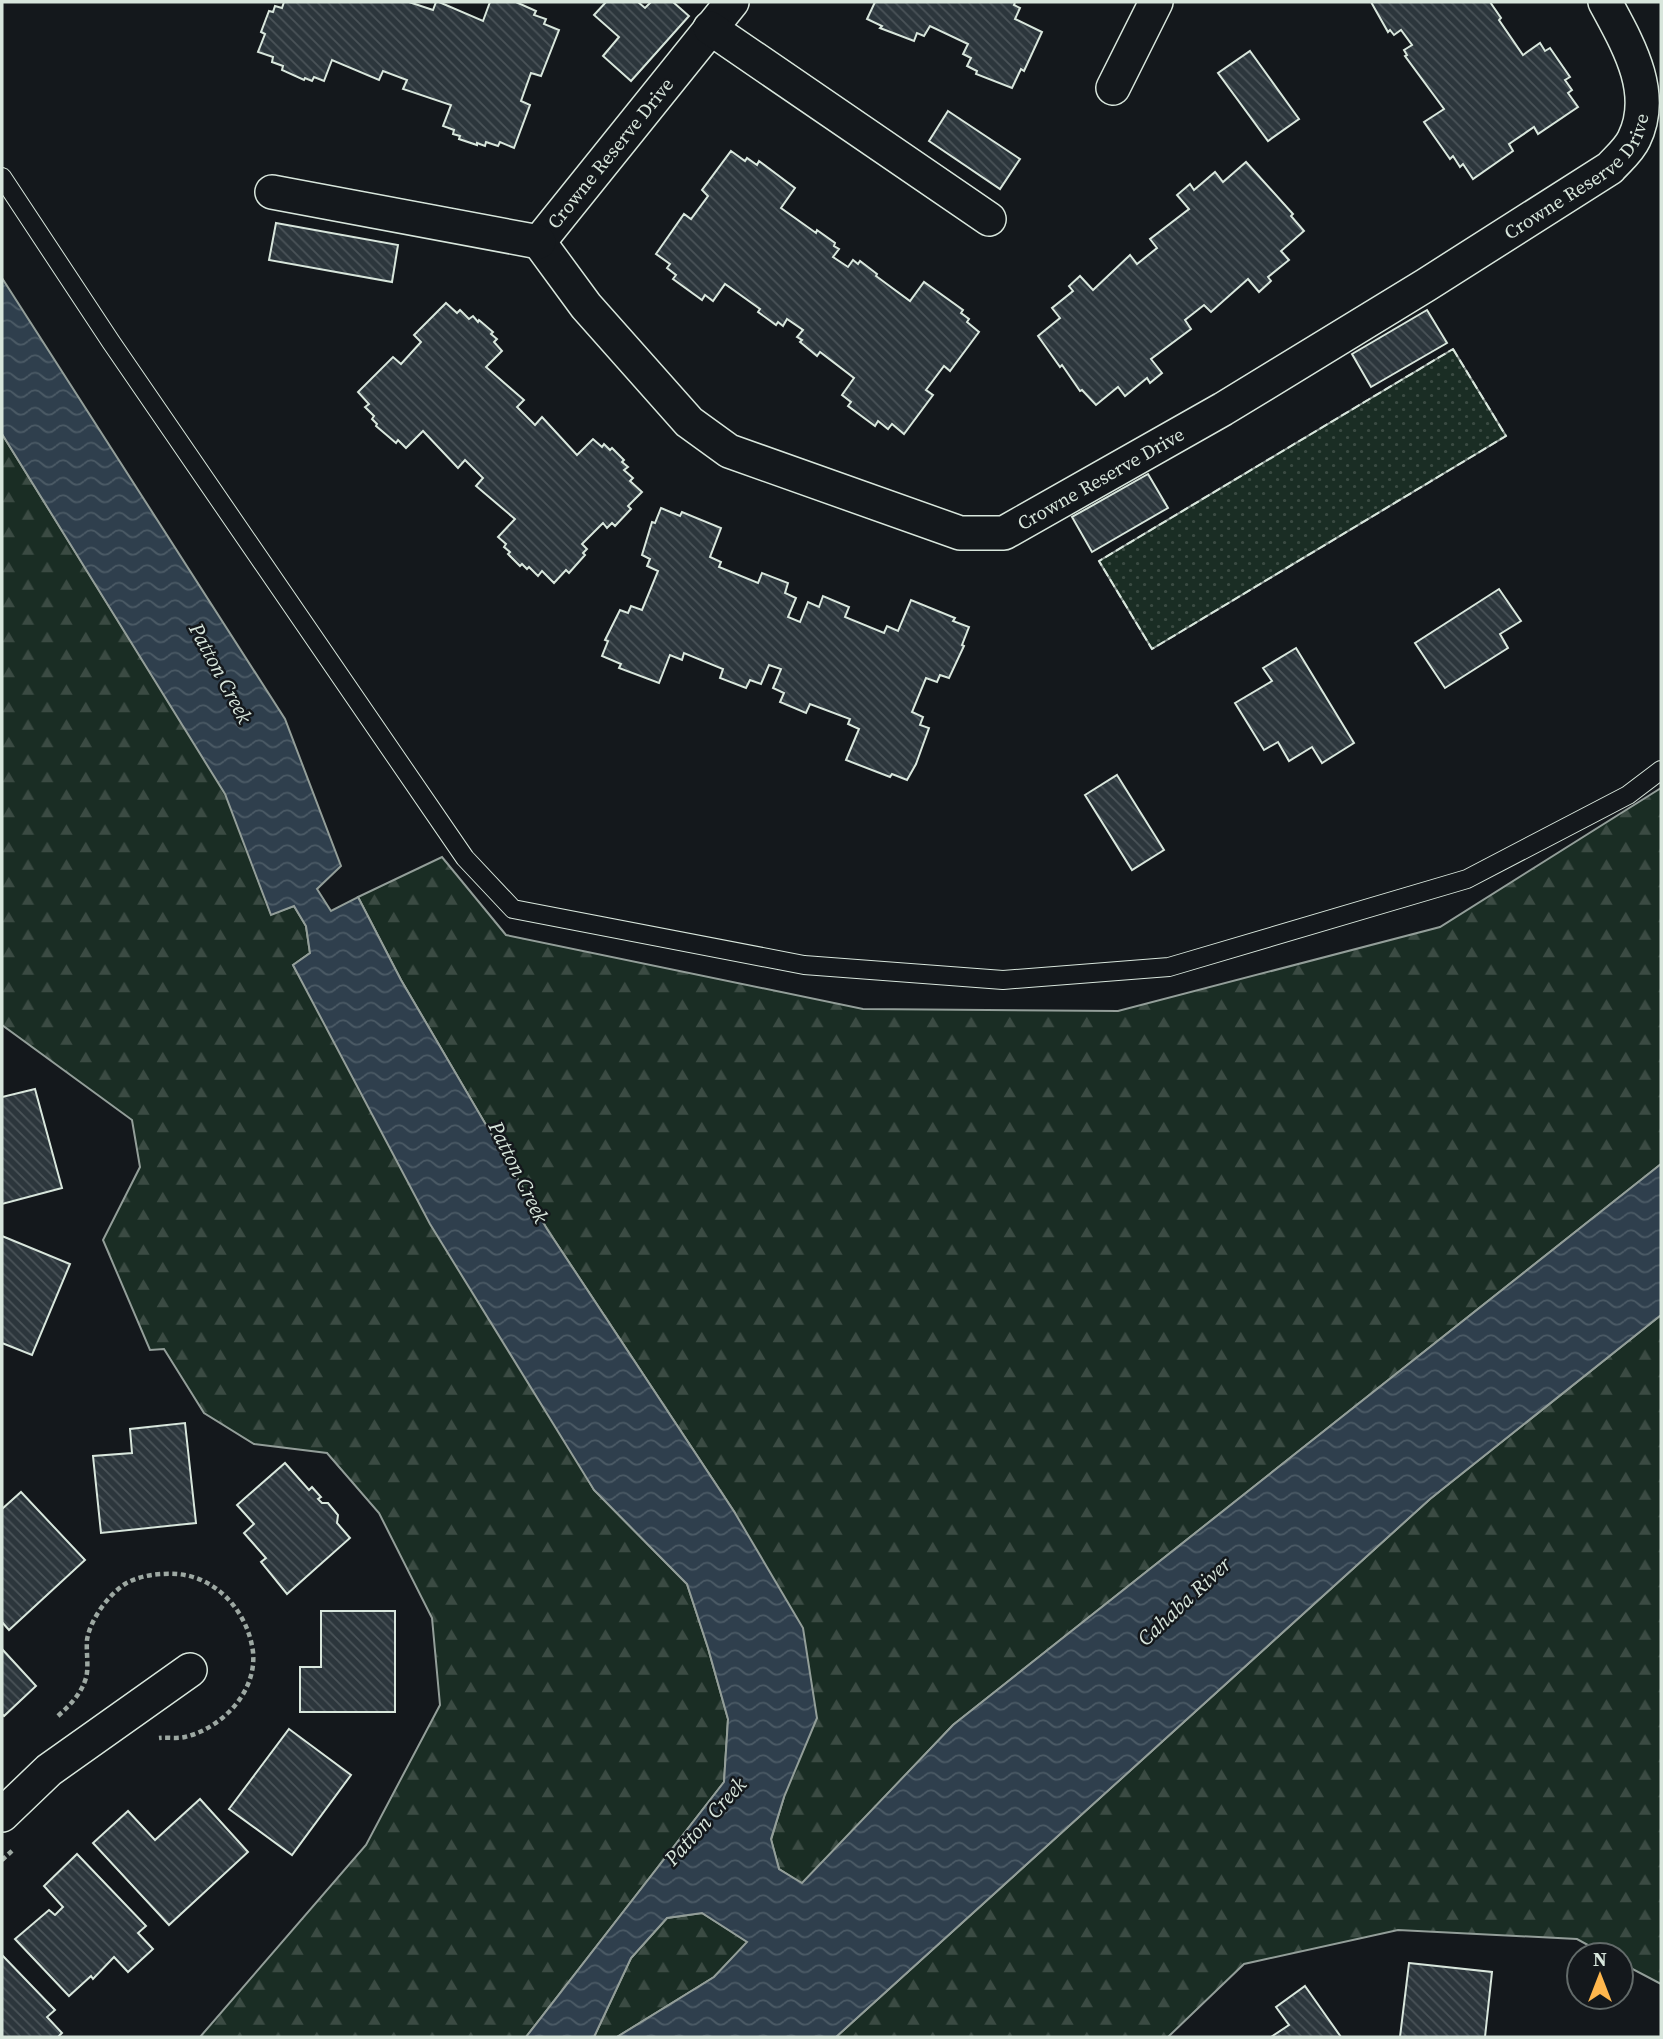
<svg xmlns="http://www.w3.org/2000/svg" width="1663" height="2039" font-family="'Source Serif 4',serif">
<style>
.forest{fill:url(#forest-firs);stroke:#939e99;stroke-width:2}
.park{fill:url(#park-dots);stroke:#939e99;stroke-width:2}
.water{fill:url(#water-waves);stroke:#939e99;stroke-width:2}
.building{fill:url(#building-back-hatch);stroke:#d8e6dc;stroke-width:2}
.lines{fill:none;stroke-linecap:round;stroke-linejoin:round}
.service-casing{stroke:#d8e6dc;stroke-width:20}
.minor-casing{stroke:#d8e6dc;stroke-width:36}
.path{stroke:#9da8a2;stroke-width:4.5;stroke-dasharray:5 3.5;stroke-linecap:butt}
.service{stroke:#14181c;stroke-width:18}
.minor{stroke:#14181c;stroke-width:33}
.fence{stroke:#d8e6dc;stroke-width:2;stroke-dasharray:9 3.5;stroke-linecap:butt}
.labels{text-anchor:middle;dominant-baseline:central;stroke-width:5;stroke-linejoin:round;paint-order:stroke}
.street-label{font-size:19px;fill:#d8e6dc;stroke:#14181c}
.water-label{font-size:21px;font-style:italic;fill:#d8e6dc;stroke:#14181c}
</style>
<defs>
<pattern id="forest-firs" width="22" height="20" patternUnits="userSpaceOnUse" patternTransform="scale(1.75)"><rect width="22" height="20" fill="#1a2d24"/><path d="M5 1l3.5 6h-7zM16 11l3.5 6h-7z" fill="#3b4b43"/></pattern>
<pattern id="park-dots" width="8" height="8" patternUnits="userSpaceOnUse" patternTransform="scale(1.75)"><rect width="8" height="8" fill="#1a2d24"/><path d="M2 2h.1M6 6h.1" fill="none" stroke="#3b4b43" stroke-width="1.8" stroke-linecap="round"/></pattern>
<pattern id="water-waves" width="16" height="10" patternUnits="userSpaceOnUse" patternTransform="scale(1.75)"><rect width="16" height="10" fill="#2f3f4d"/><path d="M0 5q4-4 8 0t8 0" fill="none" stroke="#4c5b66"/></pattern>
<pattern id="building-back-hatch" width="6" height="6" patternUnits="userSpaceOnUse" patternTransform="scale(1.75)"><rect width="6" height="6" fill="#2c363c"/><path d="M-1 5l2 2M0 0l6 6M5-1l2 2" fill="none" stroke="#4a5358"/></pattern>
</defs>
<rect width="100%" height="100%" fill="#14181c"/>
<g class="forest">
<path d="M2,434L226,794L271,914L294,906L306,926L310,953L293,965L594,1490L687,1584L708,1648L728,1719L724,1782L526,2037H200L366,1845L440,1705L432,1618L379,1513L327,1453L254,1444L204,1413L164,1349L150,1350L103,1240L140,1167L132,1120L2,1025Z"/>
<path d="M1661,788V1164L953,1725L802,1884L779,1869L771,1840L784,1797L735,1513L547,1229L401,980L358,897L442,857L506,935L863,1009L1118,1011L1440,927Z"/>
<path d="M1661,1315V1984L1621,1963V1955H1606L1577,1939L1398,1930L1244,1964L1168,2037H836L1430,1499Z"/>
<path d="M702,1913L748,1942L714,1977L617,2037H594L631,1958L667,1918Z"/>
</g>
<path class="park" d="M1453,349L1506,436L1152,649L1099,561Z"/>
<path class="water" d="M2,278L285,719L341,866L317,889L331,911L358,897L401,980L547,1229L735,1513L803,1628L817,1718L784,1797L771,1839L779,1869L802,1883L953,1725L1661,1164V1315L1430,1499L836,2037H617L714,1977L747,1942L702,1913L667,1918L631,1958L594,2037H526L724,1782L728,1719L708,1648L687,1584L594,1490L430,1224L293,965L310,953L306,926L294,906L271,915L225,794L2,434Z"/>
<g class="building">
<path d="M284,2H409L433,10L436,2H439L483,21L490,2H516L536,11L534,15L546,19L544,24L559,30L541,76L531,73L521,101L530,105L514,148L500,142L498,146L486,142L485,146L477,143V145L459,139L460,136L453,134L454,130L443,126L451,105L403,89L407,80L383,71L379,80L332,60L324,81L314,77L312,81L305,78L304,80L282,70L283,66L272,62L273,57L258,52L265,34L261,32L269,11L273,12L275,6L282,8Z"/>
<path d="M606,2H638L645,8L651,2H673L689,16L631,81L603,56L619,37L594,15Z"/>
<path d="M875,2H1015L1014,5L1020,8L1015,19L1042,32L1024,71L1021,69L1012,88L976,74L977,71L967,66L971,58L963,54L968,44L930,26L924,36L917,33L914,41L880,28L882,26L867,19Z"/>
<path d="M1371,2H1490L1501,18L1499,20L1523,55L1540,43L1545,51L1550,48L1570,77L1565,80L1572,90L1568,93L1578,107L1538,134L1534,127L1509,144L1513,151L1473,179L1463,164L1460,167L1453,156L1450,159L1424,122L1444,109L1405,56L1407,55L1404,50L1412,45L1401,30L1394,35L1390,30L1388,32Z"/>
<path d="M1250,51L1299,119L1268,141L1218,73Z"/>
<path d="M948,111L1020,159L1000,189L929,141Z"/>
<path d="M731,151L745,161L747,158L757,165L759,161L795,188L781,208L816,233L817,230L835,243L834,246L839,249L833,257L848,267L853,260L858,264L860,261L877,274L876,276L910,301L924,282L963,310L961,313L969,319L967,322L979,332L950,371L944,366L926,390L933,395L904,434L892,424L888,429L878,421L875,426L848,406L851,402L842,395L854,378L820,352L817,356L800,342L802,340L797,337L803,330L787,319L783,326L778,322L776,325L758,312L760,309L725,284L713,301L705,295L702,300L673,279L676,275L667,268L670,264L656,254L684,214L691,219L708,196L702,190Z"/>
<path d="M1246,162L1293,214L1291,216L1304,231L1281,251L1289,260L1268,277L1271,281L1259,292L1248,279L1211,312L1204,305L1185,320L1191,329L1151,359L1162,373L1150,383L1147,378L1125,396L1118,387L1096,405L1082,390L1080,391L1062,365L1060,367L1038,336L1060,318L1052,308L1073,291L1069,286L1080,276L1093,290L1130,255L1137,264L1157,248L1150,239L1189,209L1177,195L1190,184L1194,190L1215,172L1223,182Z"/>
<path d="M276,223L398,245L392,282L269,260Z"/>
<path d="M446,303L457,313L460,310L469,319L473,316L478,322L479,320L493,332L491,334L497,339L494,342L502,351L486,367L524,400L517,407L535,425L542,417L577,455L593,439L602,447L604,444L610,450L612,448L624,460L622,462L628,467L624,470L633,478L630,481L642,492L628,506L631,509L615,526L612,523L607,528L603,523L582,544L587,549L583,553L585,555L569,573L566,570L554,583L542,571L538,576L529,567L527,569L522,564L520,566L508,554L510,552L504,547L506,544L498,537L515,519L476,486L483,478L465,460L458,468L423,431L406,448L398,440L396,443L376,426L377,424L372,419L374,416L365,407L369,404L358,392L393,357L401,364L421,342L414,335Z"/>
<path d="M1427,310L1447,343L1371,387L1352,354Z"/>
<path d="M1148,474L1168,508L1092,552L1072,517Z"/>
<path d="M661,508L680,516L682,512L721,528L710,557L721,562L719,567L758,583L762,573L788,583L785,593L796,598L788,617L800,622L808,602L819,607L823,596L849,607L845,617L884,633L887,626L898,631L911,600L955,618L953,621L969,627L962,645L964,646L949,678L940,675L937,682L926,678L912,712L923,717L920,725L929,728L916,764L907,780L892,774L890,777L846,760L859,729L848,724L850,719L810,704L806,713L780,702L784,693L773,688L781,669L769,665L761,684L750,680L746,688L720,678L723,669L684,653L682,660L670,655L659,683L619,668L621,664L602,656L608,641L605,640L620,610L628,613L631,606L642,610L658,571L647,566L650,559L642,555L652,522L655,523Z"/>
<path d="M1499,589L1521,621L1500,634L1508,648L1445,688L1415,643Z"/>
<path d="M1296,648L1354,743L1322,763L1312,747L1289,761L1278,742L1264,750L1235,703L1272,681L1263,668Z"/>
<path d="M1117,775L1164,850L1132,870L1085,795Z"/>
<path d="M35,1089L62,1188L2,1204V1097Z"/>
<path d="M2,1236L70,1264L32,1355L2,1343Z"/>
<path d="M185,1423L196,1523L101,1533L93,1456L132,1453L130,1429Z"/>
<path d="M285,1463L309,1490L312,1487L321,1497L318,1499L322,1503H328L338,1515L337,1523L350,1538L287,1594L261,1562L266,1558L244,1533L254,1524L237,1505Z"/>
<path d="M21,1492L85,1560L9,1630L2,1622V1509Z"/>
<path d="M321,1611H395V1712H300V1667H321Z"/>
<path d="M2,1649L36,1686L4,1716L2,1714Z"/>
<path d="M289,1729L351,1775L292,1855L229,1809Z"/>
<path d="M200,1799L248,1852L169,1925L93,1843L128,1811L155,1840Z"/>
<path d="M77,1854L146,1926L138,1933L153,1949L128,1972L114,1957L93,1979L91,1976L69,1996L15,1939L49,1910L55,1915L63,1907L44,1886Z"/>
<path d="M2,1955L55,2010L47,2017L62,2033L58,2037H2Z"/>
<path d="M1409,1963L1492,1972L1485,2037H1400Z"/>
<path d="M1305,1986L1341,2037H1271L1289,2025L1276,2007Z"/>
</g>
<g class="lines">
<defs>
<path id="service" d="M2,177L111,342L465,858L513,909L804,965L1003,980L1169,967L1467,879L1628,795L1661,770"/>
<g id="minor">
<path id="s1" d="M732,2L539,242L586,306L689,422L729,451L960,533H1004L1223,409L1426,285L1610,168C1618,159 1629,150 1634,139C1657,92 1627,43 1605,2"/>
<path d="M710,28L989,219"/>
<path d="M1113,88L1156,2"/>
<path d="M272,192L539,242"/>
<path d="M2,1815L49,1770L190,1670"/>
</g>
</defs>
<use href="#service" class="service-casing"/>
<use href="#minor" class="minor-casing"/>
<g class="path">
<path d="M58,1716C71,1704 81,1694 86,1678C89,1667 86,1652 87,1640C90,1620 108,1595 125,1584C140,1575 160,1573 177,1574C217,1577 248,1612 253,1652C257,1692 222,1728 185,1737C177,1739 167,1737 159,1738"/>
<path d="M2,1860L14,1849"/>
</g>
<use href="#service" class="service"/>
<use href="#minor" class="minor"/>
<path class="fence" d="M1453,349L1506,436L1152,649L1099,561Z"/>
</g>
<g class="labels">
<g class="street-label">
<text transform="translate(610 153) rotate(-51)">Crowne Reserve Drive</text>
<text stroke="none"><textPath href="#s1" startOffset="1559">Crowne Reserve Drive</textPath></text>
<text stroke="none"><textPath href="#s1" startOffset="992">Crowne Reserve Drive</textPath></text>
</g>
<g class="water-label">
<text transform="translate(221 673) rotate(62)">Patton Creek</text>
<text transform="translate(519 1172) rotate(64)">Patton Creek</text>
<text transform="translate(1184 1601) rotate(-43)">Cahaba River</text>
<text transform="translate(705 1821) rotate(-48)">Patton Creek</text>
</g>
</g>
<rect width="1663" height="2039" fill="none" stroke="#d8e6dc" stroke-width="7"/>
<g transform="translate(1600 1976)"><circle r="33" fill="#14181c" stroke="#626a69" stroke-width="2"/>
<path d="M0-5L12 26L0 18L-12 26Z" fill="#ffb74d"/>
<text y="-10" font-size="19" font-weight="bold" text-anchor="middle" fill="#d8e6dc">N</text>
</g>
</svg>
